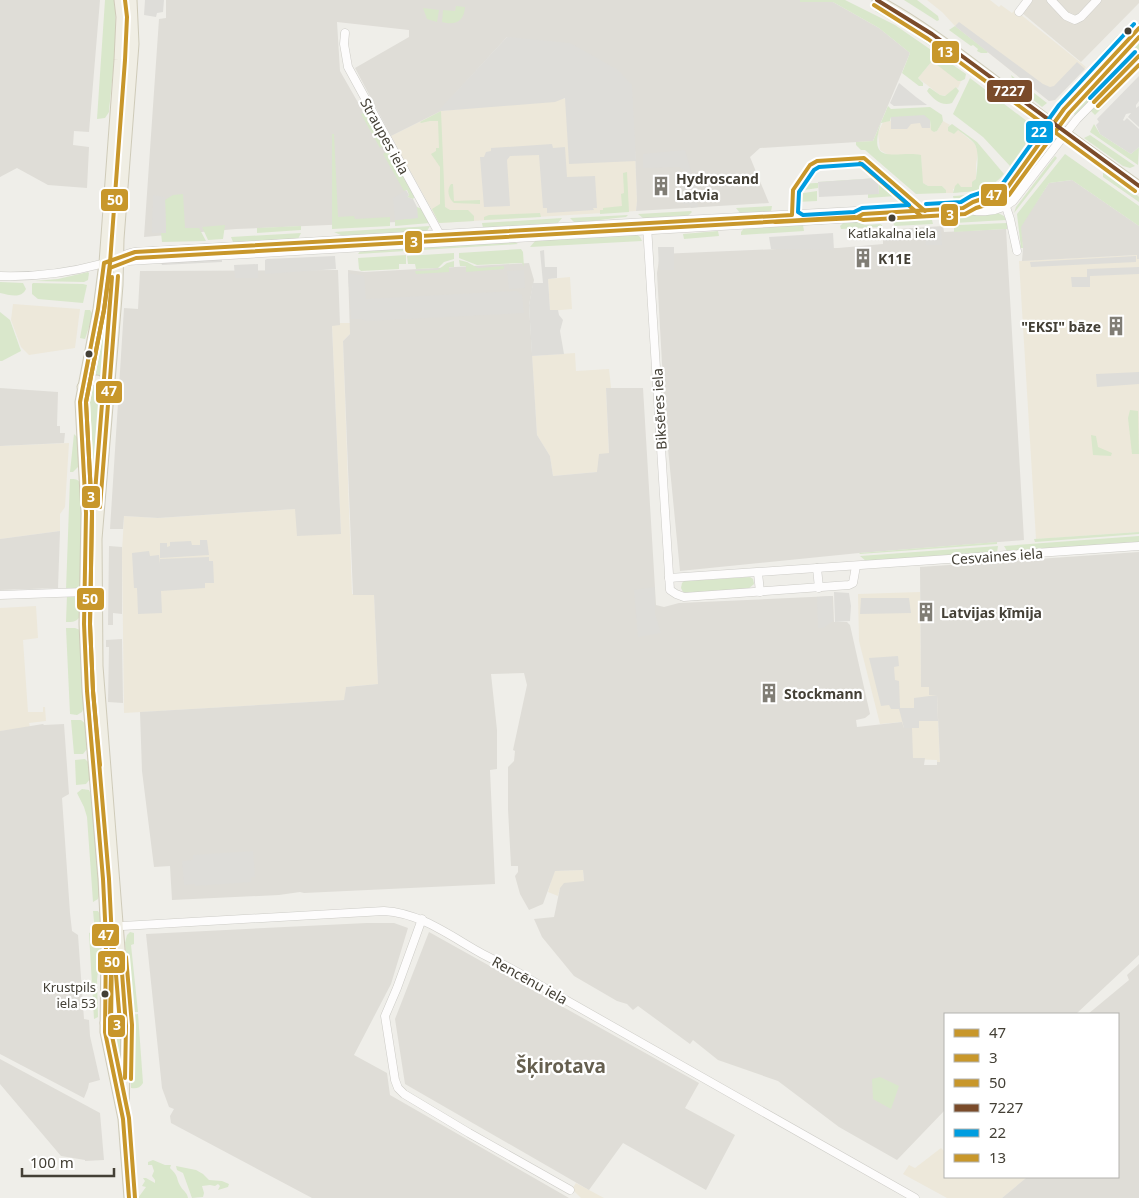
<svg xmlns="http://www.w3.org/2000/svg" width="1139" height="1198" font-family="'Noto Sans',sans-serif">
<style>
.residential{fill:#e3e0d7}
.commercial{fill:#ede8da}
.industrial{fill:#dfddd7}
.green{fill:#d9e7cb}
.parking{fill:#deddd9}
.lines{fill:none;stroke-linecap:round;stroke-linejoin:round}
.minor-casing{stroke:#cdccc7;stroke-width:9}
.major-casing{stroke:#cfcbb9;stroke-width:11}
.minor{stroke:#fdfcfc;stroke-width:8}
.major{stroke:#f0eee4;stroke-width:9}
.bus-1-casing{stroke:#fff;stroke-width:8}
.bus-2-casing{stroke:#fff;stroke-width:8}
.bus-3-casing{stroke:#fff;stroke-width:8}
.bus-4-casing{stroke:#fff;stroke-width:8}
.bus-5-casing{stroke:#fff;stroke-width:8}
.bus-6-casing{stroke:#fff;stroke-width:8}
.bus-1{stroke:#c8972b;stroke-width:4}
.bus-2{stroke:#c8972b;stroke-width:4}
.bus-3{stroke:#c8972b;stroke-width:4}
.bus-4{stroke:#7a4b2a;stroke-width:4}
.bus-5{stroke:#009de0;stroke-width:4}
.bus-6{stroke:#c8972b;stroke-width:4}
.bus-dot{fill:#444036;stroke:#fff;stroke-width:2}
.labels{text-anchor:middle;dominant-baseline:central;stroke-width:4.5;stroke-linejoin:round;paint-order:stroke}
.bus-label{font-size:13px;fill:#444036;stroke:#fff}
.street-label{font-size:14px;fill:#444036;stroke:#fff}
.poi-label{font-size:14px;font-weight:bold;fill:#444036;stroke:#fff;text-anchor:start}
.district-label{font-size:19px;font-weight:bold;fill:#655f4f;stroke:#fff}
.line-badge{stroke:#fff;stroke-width:2}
.badge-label{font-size:14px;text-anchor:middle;font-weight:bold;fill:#fff}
</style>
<rect width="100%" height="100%" fill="#efeee9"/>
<path class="residential" d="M1026,0H1139V3L1081,62L1021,12Z"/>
<g class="commercial">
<path d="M927,0H990L999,7L1001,5L1012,13L1015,10L1086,67L1055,100L1049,101L955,26L942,12Z"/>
<path d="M932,61L961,81L958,88L956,87L947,96L940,95L918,78Z"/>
<path d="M619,93L635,150L637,201L636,211L439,223L391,136L441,111Z"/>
<path d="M924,115L934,132L937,131L943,121L950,125L948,127L958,130L975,144L978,153L976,164V179L972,187H960L953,189V193H946V190L942,186H928L923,183L922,179L921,155L890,156L880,150L878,133L883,122Z"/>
<path d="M1137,255V259H1139V532L1036,539L1019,261Z"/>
<path d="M570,277L572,309L550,311L548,279Z"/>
<path d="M13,304L80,309L75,348L29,355L21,347L11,320Z"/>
<path d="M339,323H350V334L343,341L352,594H374L378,684L346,687L345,700L124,713L122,552L124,516L158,518L295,509L341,534L332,325H339Z"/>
<path d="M575,353L576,371L609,369L611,388H606L609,454L597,472L553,476L550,456L537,435L532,356Z"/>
<path d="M69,443L65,507L60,514V531L0,539V446Z"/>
<path d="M920,592L921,687H929L937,695L940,762H937V760L913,759L902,722L880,724L859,641L858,594Z"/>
<path d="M36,606L38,638L23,640L28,712H43V707H45L46,721L29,723L30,727L0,731V608Z"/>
<path d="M583,870L584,882L560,888L558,896L548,892L554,871Z"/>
<path d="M941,1148L945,1152V1177L1026,1178L1002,1198H947L903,1174L909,1165L915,1168Z"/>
<path d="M576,1183L604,1198H581L572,1189Z"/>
</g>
<g class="industrial">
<path d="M0,0H100L89,132L74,131L73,145L89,147L87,188L48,185L17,168L0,177Z"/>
<path d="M166,0H800V2H833L879,28L910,53L873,141L760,148L750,157L769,203L636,211L637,201L635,150L507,37L440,110L441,111L391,136L355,68L409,37V30L337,22L340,71L380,141L420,221L236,229L144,237L159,19L166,18Z"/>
<path d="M1072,180L1139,226V259H1137V255L1022,261L1023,248L1020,227L1049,183Z"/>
<path d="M943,226L944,232L1006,229L1024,540L859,553L680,571L665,418L657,273L660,254L777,249L838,248L883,244V230Z"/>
<path d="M529,263L534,280L529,305L537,435L550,456L553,476L597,472L599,454L609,453L606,388H643L656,605L664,607L679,603L833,596L834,622H847L850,625L870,714L865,718L856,720L857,727L902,722L904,728H912L913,758H925L924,765H937V762H940L937,695H929V687H921L920,567L1139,552V955L1076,1014H945V1110L897,1160L839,1127L778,1081L718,1060L693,1040L690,1044L638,1006L633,1010L627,1004L617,1001L574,976L542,937L534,919L554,917L560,888L564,883L584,881L583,870L555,871L543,904L529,910L520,894L515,876L518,872V866H511L508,809V767L514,761L515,751L513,750L527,685L524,673L491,674L497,730V769L490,770L495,884L304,893L300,892L279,895L172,900L170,866L154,867L142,771L140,712L344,700L346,687L378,684L374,595H353L343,341L350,334L348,270L364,272Z"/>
<path d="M338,270L340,325L332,326L341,534L297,536L295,509L158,518L124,516L123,529H110L124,308L138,309L140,271Z"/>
<path d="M0,388L58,392L57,426H60V433H65L64,443L0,446Z"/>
<path d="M60,531L58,588L0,590V539Z"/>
<path d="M109,546L122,547V614L113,613V625H108Z"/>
<path d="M122,639L123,703L108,702L109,647H106V640Z"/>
<path d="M43,724L44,725L64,724L69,794L62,798L70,913L72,931L78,935L84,1019L89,1020L90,1036L100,1080L89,1083L88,1088L84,1098L0,1054V731Z"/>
<path d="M367,923H394L408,928L391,984L354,1055L387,1073L390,1095L569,1198H312L171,1123L170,1116L174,1109L169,1107L162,1088L146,934Z"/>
<path d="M429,932L699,1083L685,1108L735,1135L706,1190L623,1143L589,1190L405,1084L395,1019Z"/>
<path d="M1139,964V1198H1002L1026,1178L1025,1177H1118V1014H1088L1129,980L1127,975Z"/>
<path d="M0,1059L100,1113L104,1160L85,1161V1160L61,1156L0,1084Z"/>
</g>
<g class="green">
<path d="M105,0H114C119,31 112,80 109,112L105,118L97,119Z"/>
<path d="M125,0H128V53L115,242L113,243L111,240L123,71Z"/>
<path d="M800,0H845L895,25L966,74L965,79L961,81H958L932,61L918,78L923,83V86H919L902,73L910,53L879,28L833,2H800Z"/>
<path d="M904,0H917L938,16L939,20L937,21Z"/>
<path d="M456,6L465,7C464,21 456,26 442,22L443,10L455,11Z"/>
<path d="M423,8L439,10L437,22L427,19Z"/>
<path d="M875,8C907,16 936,46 961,66L964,70L912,33L875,11Z"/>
<path d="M955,26L988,52L987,53H981L977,51L978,49L973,45L971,46L949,30Z"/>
<path d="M1123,33L1124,34C1119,44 1104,65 1093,66L1095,60L1118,35Z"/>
<path d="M1139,35V50L1075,115L1070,111Z"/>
<path d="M1139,61V70L1095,115L1091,111Z"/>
<path d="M1087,70L1090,73L1061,104L1058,100Z"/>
<path d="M1011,75L1047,103L1042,107L1031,98L1012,78Z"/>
<path d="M970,78L1032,125L1025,145L1010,166L983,137L953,114Z"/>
<path d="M956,87L959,91L952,103C942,107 933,99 927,91L929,88H930L940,95L945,96Z"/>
<path d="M888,106L891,109L930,107L942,115L943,121L937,131L934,132L931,130L930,120L891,117L890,121L881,123C866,168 898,150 921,155L923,183L928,186H942L946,190V193L916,194L865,150H861L856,145V142L873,141Z"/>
<path d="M441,111L445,207L450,210H468L474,216V221L439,223L432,209L440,204V167L431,154L436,151V148H439L438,121H430L421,123L420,122Z"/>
<path d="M367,112L384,140L383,146L380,148L361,114Z"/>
<path d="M952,124L977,142L1004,174C988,192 976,191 953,193L955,186L958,183L961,187H972V182L976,179C977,170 980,151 974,143C970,138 963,134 958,130L954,134L948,131V127Z"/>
<path d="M1094,124L1100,134L1131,154L1139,147L1138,165L1090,132Z"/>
<path d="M1032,133L1038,138L1019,167H1012L1028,146Z"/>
<path d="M332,134H334L338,217L354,216L355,219L390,217V226L332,229Z"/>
<path d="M1090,135L1135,166L1130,168L1123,166L1084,138Z"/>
<path d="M1044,142L1049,146C1029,171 1009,213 971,207C980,204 989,204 997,200C1019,189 1032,161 1044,142Z"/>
<path d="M386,152L391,154L415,196L413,199L407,197L409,195L407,190L404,191L383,154Z"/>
<path d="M1065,154L1139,206V226L1072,180L1049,183L1021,227L1023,248H1021L1017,214Z"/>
<path d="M1055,156L1057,158L1014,213L1016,207Z"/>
<path d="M1104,171L1128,187L1139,197V202L1103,177V173Z"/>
<path d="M627,172L629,212L600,214V210H603V208L622,206L621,194L624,193L623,173Z"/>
<path d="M1007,175L1008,181C994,197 975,198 954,201L953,196C980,194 987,195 1007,175Z"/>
<path d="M878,178L818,182V188L797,191L802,184L881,178L898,193L896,196L868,198V194H879Z"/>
<path d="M451,184H453L454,201L480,200V204L454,203C449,199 446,190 451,184Z"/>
<path d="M817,191V201L797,202V194Z"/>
<path d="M183,194L185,228H199L206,241L162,242L161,233L166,232L165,200L173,195Z"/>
<path d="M772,206L771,212L740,213L736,208Z"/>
<path d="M417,207L422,209L430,223L395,226V220L417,218Z"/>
<path d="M691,211L692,212L688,216L646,219L643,218L638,214Z"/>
<path d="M540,213L541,217L484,220V217L489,215Z"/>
<path d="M998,213L1004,216L1006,220L954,223L962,216Z"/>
<path d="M628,215L626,217C609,218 592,222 575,223L570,218Z"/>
<path d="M562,218L557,224L483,228L482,223Z"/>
<path d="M929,218L932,220L933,224L894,226L893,220Z"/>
<path d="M855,221L865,225L880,224L882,225V227L841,229L840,226L843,223Z"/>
<path d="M1007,223V229H1005L954,232V228L959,225Z"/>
<path d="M225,225L223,239L208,240L202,227Z"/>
<path d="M803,225L804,231L741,235V232L745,227Z"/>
<path d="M301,226V230L257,233V228Z"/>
<path d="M430,226L427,231L423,232L343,236L334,232Z"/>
<path d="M718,231L719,236L684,239L683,234Z"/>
<path d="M301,233L298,239L233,242L231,237Z"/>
<path d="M636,234L640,237L642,241L530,247L536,240Z"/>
<path d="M513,241L518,244L358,254L361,250Z"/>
<path d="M521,249L523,252L524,267L522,263L477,265L459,258V253Z"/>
<path d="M454,253V259L444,262L438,268L416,269L415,264H408L407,256Z"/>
<path d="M406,255V264H399V269L361,271L359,269L358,258Z"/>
<path d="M459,260L467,262L478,268L504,266V269L466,272V266H460Z"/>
<path d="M454,261V267H449V272L416,274L415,271L438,270L447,263Z"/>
<path d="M88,272L89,273L88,280L84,282L35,281L58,279Z"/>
<path d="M0,282L23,283L26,289C21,299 10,295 0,293Z"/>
<path d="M33,283L83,284L87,285L83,303L38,299L32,294V284Z"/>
<path d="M104,285L112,286L105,383L97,376L88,378Z"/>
<path d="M85,310H90L93,315L85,339L80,338Z"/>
<path d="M0,312L10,320L21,351L2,361H0Z"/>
<path d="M95,384L101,390L99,425L100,450L94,620L91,621L88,619L85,389L86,386Z"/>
<path d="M1130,410L1138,411L1139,454H1132L1128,418Z"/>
<path d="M74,434L78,438L79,466L73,472H70Z"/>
<path d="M1091,435L1096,436L1098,447L1112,453L1111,456L1093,455Z"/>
<path d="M70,479C75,479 78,479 80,483C87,497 82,559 81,578L80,585L75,590H66Z"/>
<path d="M1139,532V534L1035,542L1034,539Z"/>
<path d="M1139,536V542L1007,551L1004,546Z"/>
<path d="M997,542V544L860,554L859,553Z"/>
<path d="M998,546L997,552L866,561L860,556Z"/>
<path d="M750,577L753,579L754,584L748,589L686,593L683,592L681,588L682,583L684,581Z"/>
<path d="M67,595L75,596L81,601C81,614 82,623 66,622Z"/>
<path d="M88,626H93L114,922L111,925L110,924L107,897L89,673Z"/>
<path d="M66,628H75L80,630L84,707L82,712L77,715L70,714Z"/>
<path d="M71,720H81L86,724L87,749L83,754H74Z"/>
<path d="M85,759L89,763L90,779L86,784L76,785L75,760Z"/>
<path d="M82,789L89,790L91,794L92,805L100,891L98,899L93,902L87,817L84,807L77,793Z"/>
<path d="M93,911H98L101,916L103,938H100L95,932Z"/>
<path d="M92,932L101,944L97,980L98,1017L94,1019L89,933Z"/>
<path d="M130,932L134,933V944L131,945L138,1012H131L125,943L127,935Z"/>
<path d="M110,941H116L122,1025L119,1027L112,1026L110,1022Z"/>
<path d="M138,1014L143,1083C140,1088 136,1089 131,1088V1015Z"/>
<path d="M108,1032L123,1034L121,1082H119Z"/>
<path d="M880,1077L899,1086L891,1109L873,1099L872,1079Z"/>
<path d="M153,1160L165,1165H171L170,1168C180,1178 175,1177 181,1187C184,1192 187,1192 188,1198H138L146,1187L142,1186L145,1181L143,1178H146L155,1183V1180L152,1176L154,1171L152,1165H148V1162Z"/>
<path d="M176,1166L196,1170L203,1174L209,1180L222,1181L229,1184L228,1187L218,1190L220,1186L218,1184L215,1186L210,1185L202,1186L204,1193L203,1197L192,1198L183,1173L177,1170Z"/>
</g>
<g class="parking">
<path d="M145,0H164L163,12L157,13L156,17L144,15Z"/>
<path d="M959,22L1043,84L1050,87L1054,86L1077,62L1085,69L1055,100L1049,101L955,26Z"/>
<path d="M507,37L570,43L618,70L632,85L636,161L569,164L565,98L555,102L441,111L439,110Z"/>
<path d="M1139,76V101L1136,105V108L1139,106V127L1128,117L1131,113L1126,114L1123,120L1124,121L1127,118L1139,129V147L1131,154L1100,134L1096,125L1099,122L1097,119Z"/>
<path d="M899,83L916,97L927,105L894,106L890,103Z"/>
<path d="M924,115L930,120V128H922L920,123L911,124L907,129H891V117Z"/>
<path d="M552,144L553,148L565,147L567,177L595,176L597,208H593L594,210L547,213V208H543L539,155L510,156L507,160L510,206L484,207L480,157H484L486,152L491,151V148Z"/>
<path d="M685,150L697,192L698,207L691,208L689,204H683L681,175L686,174L685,170L679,167L643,168V154Z"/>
<path d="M878,178L879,194L819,197L818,182Z"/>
<path d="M406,190L409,195L407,197L413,199L417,207L418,218L395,220L393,198Z"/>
<path d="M153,195L165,197L166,233H152Z"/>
<path d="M941,227L942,245H926L925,239L885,241L884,230Z"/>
<path d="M833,233L834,250L771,249L769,237Z"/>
<path d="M658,247H674V270H659Z"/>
<path d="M544,250L545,267H557V278L548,279L550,310H558L559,315L563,320L560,331L564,354L532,356L529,305L533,283H543L540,251Z"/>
<path d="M335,256L336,269L265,274V260L267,259Z"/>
<path d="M1136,256V262L1031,267L1030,262Z"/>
<path d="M222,259V262L162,265L161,262Z"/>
<path d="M258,264V278H235L234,265Z"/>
<path d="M1139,267V274L1090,276V287H1072L1071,277H1087V269Z"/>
<path d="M524,270L525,288L509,289L507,271Z"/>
<path d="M348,273L364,276L366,299L517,291L522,295L524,313L366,321L361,319H351Z"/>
<path d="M1139,372V384L1097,387L1096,374Z"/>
<path d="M200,540H207L209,555L160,558V543H167V547L170,546V542L191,541L192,545H200Z"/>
<path d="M149,551L150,556L159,555L160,564V559L209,557V561H213L214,583H205V588L161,591L162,613L138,614L137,588H134L132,553Z"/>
<path d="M655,587V614L661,633L638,637L634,590Z"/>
<path d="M834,592L849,593L851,606L850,621L835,622Z"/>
<path d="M832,596L833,621L823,628H818L817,597Z"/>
<path d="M861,598H909L911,613L860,614Z"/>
<path d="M898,656L899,666L894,667L895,680L899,681L900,708H914V698L937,695L938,721H919V728H904L899,709H891L889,705L881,706L869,658Z"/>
<path d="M253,851L255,877H251V882L195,886V884L184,885L182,861L193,860V855Z"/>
</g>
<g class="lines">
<defs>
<g id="minor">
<path d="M1051,0L1066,16L1075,20L1081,17L1097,0"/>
<path d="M1019,12L1028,0"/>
<path d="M345,33L344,44L348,67L440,235"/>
<path d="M1006,207L1010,219L1017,251"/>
<path d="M963,208C979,214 999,212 1013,201L1077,119L1139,56"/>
<path d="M647,226L670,590L676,594L684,597L849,585L853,583L856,566"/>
<path d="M118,258L127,261L856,218L863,214"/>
<path d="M0,276C35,277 68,273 101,264C113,261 123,254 135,252L647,222L856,211L863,214L963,208L973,202L997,195L1005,191L1016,177L1064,109L1139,28"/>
<path d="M817,568L819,588"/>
<path d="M758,573L760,592"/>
<path d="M669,578L1139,546"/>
<path d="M0,595L85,592"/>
<path d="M422,919L397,988L385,1016L395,1080L398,1088L404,1094L469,1133L570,1190"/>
<path d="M105,927L384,911C420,913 449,935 479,952C495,961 512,968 527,978L915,1198"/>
</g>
<g id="major">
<path d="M119,0L121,17L119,60L104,263L98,309L80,402L86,513L84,624L87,691L103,879L106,939L105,1032L123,1119L129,1198"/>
<path d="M877,0C928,27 972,64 1018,98C1058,128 1098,157 1139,186"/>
<path d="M82,387L89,381L97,380L102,385L103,396"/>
<path d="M105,1023L110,1029L118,1033L126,1026"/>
<path d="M124,1112L126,1026L98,666L97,539L118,285L119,239L134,44L132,0"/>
</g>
</defs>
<use href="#minor" class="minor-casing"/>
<use href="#major" class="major-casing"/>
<use href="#minor" class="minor"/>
<use href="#major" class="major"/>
<defs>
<g id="bus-1">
<path d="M1094,102L1139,56"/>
<path d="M775,222L856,218L863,214L963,208L973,202L1005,191L1064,109L1139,28"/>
<path d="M100,507L118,276"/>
<path d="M121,959L126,1026L125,1078"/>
<path d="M129,1198L123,1119L105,1032L106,939L103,879L87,691L84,624L86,513L80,402L98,309L104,263L135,252L792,215L793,190L810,165L817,161L864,158L925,211"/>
</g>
<g id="bus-2">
<path d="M1098,106L1139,65"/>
<path d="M860,163L921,216"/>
<path d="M100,765L93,691L90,624L92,513L86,402L104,310L110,268L136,258L855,217L863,220L965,214L976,208L999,201L1009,195L1069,113L1139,37"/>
<path d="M112,927L120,1023L117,1026L110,1018Z"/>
</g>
<g id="bus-3">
<path d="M125,0L127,17L125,60L110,263L104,310L86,402L92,513L90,624L93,691L109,879L112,939L111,1031L129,1118L135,1198"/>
<path d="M94,505L112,277"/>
<path d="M126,957L132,1025L131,1079"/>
</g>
<path id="bus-4" d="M877,0L932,34L1139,186"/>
<g id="bus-5">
<path d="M1090,98L1135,52"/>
<path d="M862,164L909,205L862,208L854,212L803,215L798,212L799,192L814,170L819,167Z"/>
<path d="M926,204L961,202L971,196L1001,186L1059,105L1134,24"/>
</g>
<path id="bus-6" d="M874,5L928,39L1135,191"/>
</defs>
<use href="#bus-1" class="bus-1-casing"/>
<use href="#bus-2" class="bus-2-casing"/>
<use href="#bus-3" class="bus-3-casing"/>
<use href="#bus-4" class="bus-4-casing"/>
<use href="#bus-5" class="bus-5-casing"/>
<use href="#bus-6" class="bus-6-casing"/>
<use href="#bus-1" class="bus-1"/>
<use href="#bus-2" class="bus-2"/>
<use href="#bus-3" class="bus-3"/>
<use href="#bus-4" class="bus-4"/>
<use href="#bus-5" class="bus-5"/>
<use href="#bus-6" class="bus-6"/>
</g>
<defs>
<symbol id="building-bare" viewBox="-9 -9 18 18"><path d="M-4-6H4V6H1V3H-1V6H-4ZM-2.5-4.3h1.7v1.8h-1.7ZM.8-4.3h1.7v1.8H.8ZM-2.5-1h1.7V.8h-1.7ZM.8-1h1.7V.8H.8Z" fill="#807d75" stroke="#fff" stroke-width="2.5" paint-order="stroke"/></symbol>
</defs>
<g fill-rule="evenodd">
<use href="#building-bare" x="647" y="172" width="28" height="28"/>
<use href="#building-bare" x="849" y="244" width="28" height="28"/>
<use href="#building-bare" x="1102" y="312" width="28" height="28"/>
<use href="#building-bare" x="912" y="598" width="28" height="28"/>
<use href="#building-bare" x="755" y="679" width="28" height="28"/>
</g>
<g class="bus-dot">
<circle cx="1128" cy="31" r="4.5"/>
<circle cx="892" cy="218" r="4.5"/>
<circle cx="89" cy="354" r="4.5"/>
<circle cx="105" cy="994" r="4.5"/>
</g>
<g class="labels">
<g class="bus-label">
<text x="892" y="233">Katlakalna iela</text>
<text x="96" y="987" text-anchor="end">Krustpils<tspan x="96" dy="16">iela 53</tspan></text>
</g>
<g class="street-label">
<text transform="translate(385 136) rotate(61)">Straupes iela</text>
<text transform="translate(659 409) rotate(-93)">Biksēres iela</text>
<text transform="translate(997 556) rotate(-4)">Cesvaines iela</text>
<text transform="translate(530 980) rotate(29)">Rencēnu iela</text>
</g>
<g class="poi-label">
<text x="676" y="178">Hydroscand<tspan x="676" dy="16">Latvia</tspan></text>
<text x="878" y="258">K11E</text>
<text x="1101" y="326" text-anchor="end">"EKSI" bāze</text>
<text x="941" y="612">Latvijas ķīmija</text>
<text x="784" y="693">Stockmann</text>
</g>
<g class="district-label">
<text x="561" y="1066">Šķirotava</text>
</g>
</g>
<g class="line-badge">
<rect x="931" y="40" width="29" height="24" rx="5" fill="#c8972b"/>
<rect x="986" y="79" width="47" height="24" rx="5" fill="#7a4b2a"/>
<rect x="1025" y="120" width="29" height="24" rx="5" fill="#009de0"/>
<rect x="980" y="183" width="28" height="24" rx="5" fill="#c8972b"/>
<rect x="100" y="188" width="29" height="24" rx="5" fill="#c8972b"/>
<rect x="940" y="203" width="19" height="24" rx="5" fill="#c8972b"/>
<rect x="404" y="230" width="19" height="24" rx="5" fill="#c8972b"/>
<rect x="95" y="380" width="28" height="24" rx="5" fill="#c8972b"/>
<rect x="81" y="485" width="20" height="24" rx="5" fill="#c8972b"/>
<rect x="76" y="587" width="29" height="24" rx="5" fill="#c8972b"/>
<rect x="91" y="923" width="29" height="24" rx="5" fill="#c8972b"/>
<rect x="97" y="950" width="29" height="24" rx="5" fill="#c8972b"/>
<rect x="107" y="1014" width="19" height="24" rx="5" fill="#c8972b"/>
</g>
<g class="badge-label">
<text x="945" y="57">13</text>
<text x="1009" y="96">7227</text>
<text x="1039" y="137">22</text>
<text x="994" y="200">47</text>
<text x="115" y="205">50</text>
<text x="950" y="220">3</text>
<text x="414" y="247">3</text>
<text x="109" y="396">47</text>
<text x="91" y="502">3</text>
<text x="90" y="604">50</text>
<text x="106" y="940">47</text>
<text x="112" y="967">50</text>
<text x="117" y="1030">3</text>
</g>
<rect x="944" y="1013" width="175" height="165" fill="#ffffff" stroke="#b4b3af"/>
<rect x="954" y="1029" width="25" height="8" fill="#c8972b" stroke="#b4b3af"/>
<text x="989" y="1038" font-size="15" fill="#444036">47</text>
<rect x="954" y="1054" width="25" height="8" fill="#c8972b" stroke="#b4b3af"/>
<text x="989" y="1063" font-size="15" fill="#444036">3</text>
<rect x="954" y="1079" width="25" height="8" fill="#c8972b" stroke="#b4b3af"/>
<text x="989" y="1088" font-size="15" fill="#444036">50</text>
<rect x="954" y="1104" width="25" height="8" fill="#7a4b2a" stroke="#b4b3af"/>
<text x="989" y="1113" font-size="15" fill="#444036">7227</text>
<rect x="954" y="1129" width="25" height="8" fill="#009de0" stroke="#b4b3af"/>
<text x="989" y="1138" font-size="15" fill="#444036">22</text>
<rect x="954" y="1154" width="25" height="8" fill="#c8972b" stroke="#b4b3af"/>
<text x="989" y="1163" font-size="15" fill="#444036">13</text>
<path d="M22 1168v8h92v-8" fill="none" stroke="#444036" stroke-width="2.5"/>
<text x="30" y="1168" font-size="15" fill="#444036" stroke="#ffffff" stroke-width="4" paint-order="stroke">100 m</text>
</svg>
